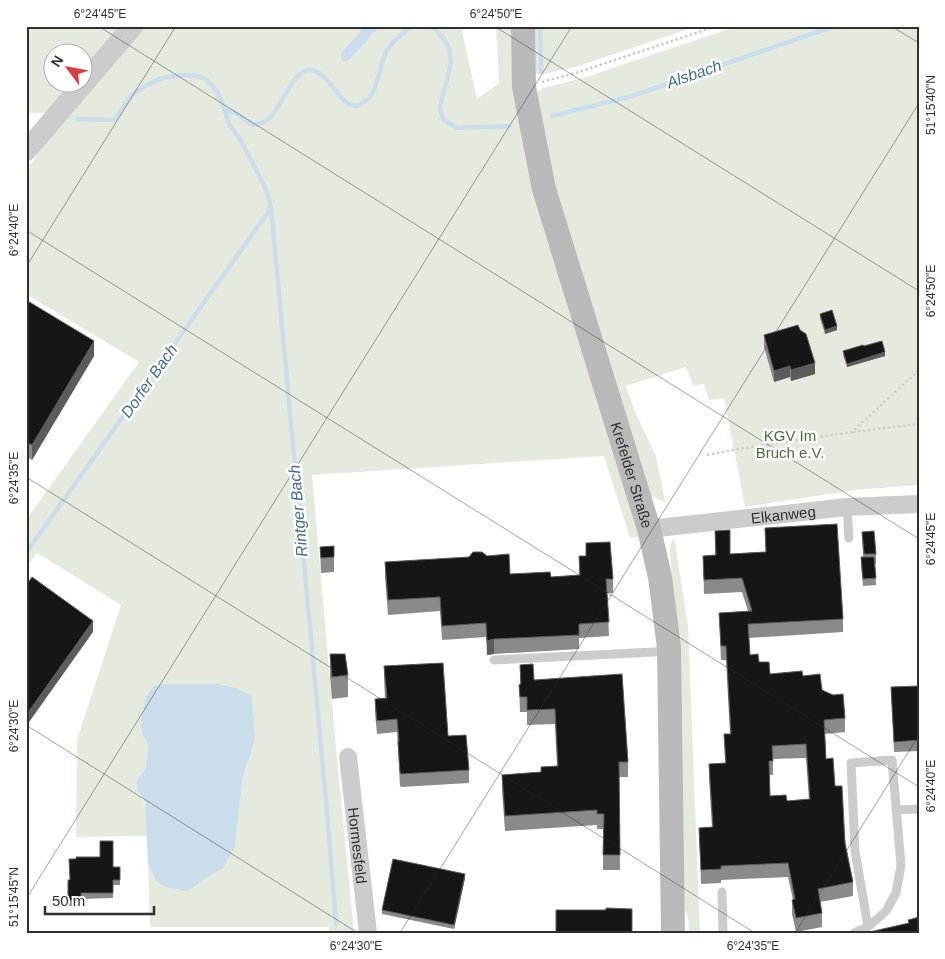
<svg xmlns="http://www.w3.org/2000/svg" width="945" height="959" font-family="Arial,sans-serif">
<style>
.green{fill:#e4ebde}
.water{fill:#cbdcea}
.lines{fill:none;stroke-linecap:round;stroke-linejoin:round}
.stream{stroke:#cbdcea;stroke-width:4.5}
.path{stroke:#ccc;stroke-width:2.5;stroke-dasharray:2.5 2.5;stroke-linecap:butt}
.service{stroke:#ccc;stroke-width:9}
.minor{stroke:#ccc;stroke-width:18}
.tertiary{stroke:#ccc;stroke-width:21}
.secondary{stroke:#b9b9b9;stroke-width:24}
.wall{fill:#8a8a8a;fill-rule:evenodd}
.shaded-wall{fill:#5c5c5c}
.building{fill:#161616;stroke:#5c5c5c;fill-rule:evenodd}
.ticks{fill:none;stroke:#2f2f2f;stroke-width:1;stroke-opacity:0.45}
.labels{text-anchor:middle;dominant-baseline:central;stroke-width:5;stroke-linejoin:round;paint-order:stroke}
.park-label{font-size:15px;fill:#50683f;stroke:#fff}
.street-label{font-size:15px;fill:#2f2f2f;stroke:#fff}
.water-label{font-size:16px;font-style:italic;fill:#426a8c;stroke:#fff}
.neatline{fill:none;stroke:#2f2f2f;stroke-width:2}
.ticks-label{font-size:12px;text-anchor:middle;fill:#2f2f2f}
</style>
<rect width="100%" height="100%" fill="#fff"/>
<g class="green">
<path d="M26,26H120L83,71L82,52H52V82L73,83L48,113H26Z"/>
<path d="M142,26H365L341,53L348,60L380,26H461L477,99L499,83L496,26H513L640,537L630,538L604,456L312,475L336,748L354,931L365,933H329V927H150L148,865L156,880L188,891L205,879L235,847L243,777L255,740L142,733L148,745L146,768L137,790C148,802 146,821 147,836L76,837L77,740L121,605L37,553L26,568V520L139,362L26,294V171L67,114Z"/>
<path d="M533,26H697L579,66L540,75L533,74Z"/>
<path d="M738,26H919V485L855,490L745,507L724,398L709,400L704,384L693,386L686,367L626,386L635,412L656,456L665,502L649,495L569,255L541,125L537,93L543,88L583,78Z"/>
<path d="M674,537L688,625L700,933H689V923L680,892L678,688L670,547Z"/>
</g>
<g class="water">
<path d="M365,26H380L348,61H343L341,58V53Z"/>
<path d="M161,684H217L236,688L252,696L255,740L243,777L235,847L223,868L205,879L188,891L169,888L160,884L156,880L148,865L145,802L141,795L137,790V780L146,768L148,745L142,733L141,721L146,696L153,687Z"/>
</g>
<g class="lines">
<g class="stream">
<path d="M429,26L435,29L444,39L449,48L451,63L440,107L443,119L457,128L509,126"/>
<path d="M540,26L541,71"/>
<path d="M225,110L228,123L240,139L263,183L268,196L271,208L326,800L336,924"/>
<path d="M552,116L632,96L835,26"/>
<path d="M77,119L115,120C120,112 126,101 133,94C138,90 155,80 160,79C170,76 194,73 203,78C215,84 220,98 225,110C229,111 235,112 239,115C246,120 249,126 259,124C280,120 290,69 310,70C325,70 336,95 347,103C350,105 354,105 357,106C361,103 367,101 370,97C380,82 379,63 388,49C394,40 403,33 411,26"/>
<path d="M26,553L271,208"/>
</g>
<g class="path">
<path d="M542,82L579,72L717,26"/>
<path d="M853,432L919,424"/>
<path d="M707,455L738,449L852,432L919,370"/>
</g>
<g class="service">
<path d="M847,507L849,538"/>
<path d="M494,660L655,652L667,649"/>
<path d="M896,810L919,809"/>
<path d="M722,892L723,933"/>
<path d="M854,933L868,927L886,911L896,893L901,865L892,760L851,763L855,851L868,927"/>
</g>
<g class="minor">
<path id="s1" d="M649,529L847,507L919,504"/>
<path id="s2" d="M348,757L368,933"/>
</g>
<path class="tertiary" d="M26,151L133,26"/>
<path class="secondary" id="s3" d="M523,26L524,87L544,189L649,529L660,577L669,648L673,933"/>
</g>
<g class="wall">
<path d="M26,300L94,356L32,460L26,457Z"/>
<path d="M820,314L837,330L825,334L820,318Z"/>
<path d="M764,335L815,374L791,381L790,377L774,382L764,347Z"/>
<path d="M864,346L885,356L847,367L843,355V351Z"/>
<path d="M765,528L843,619V632L749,638L750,655L770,674L803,676L822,690L845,718V732L825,734L826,759L835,786L853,882V896L820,902L822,913V927L796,932L792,914V900H793L788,877L721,880V883L701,884L699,828L712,827L709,778V764L725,763L724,734H730L726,660H721L719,613L748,611L742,592L704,594L703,556L715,555V531L730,554L766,552ZM806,758L809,800L787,801L770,796V775H773V759Z"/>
<path d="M862,532L876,554V564H875L876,585L863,586L861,565V557H863Z"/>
<path d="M586,543L613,579V593H607L609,636L579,638V649L494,654L487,655L486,637L442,640L440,611L388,615L385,577V562L510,574L551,577L579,575V556H586Z"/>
<path d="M320,547L334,557V572L321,573Z"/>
<path d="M330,654L348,675V697L332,699L330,676Z"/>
<path d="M520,665L534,680L628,762V777H619L620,870H603V829H597V825L505,831L502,790V775L541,772L557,766L555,724L527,725V712H520L519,685L520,684Z"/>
<path d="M384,666L448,736L469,770V783L401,787L400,786L397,732L377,734L375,713V699L385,698L384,679Z"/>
<path d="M919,686V751L894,752L891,687Z"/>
<path d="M100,857L113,867L120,880V885H113V898L81,899V906H68V880H70Z"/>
<path d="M465,878L454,929L382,914V910Z"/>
</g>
<g class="shaded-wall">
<path d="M837,326V330L825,334V330Z"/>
<path d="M94,341V356L32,460V445Z"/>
<path d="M885,352V356L847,367V364Z"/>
<path d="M815,363V374L791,381V370Z"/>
<path d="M790,366V377L774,382V371Z"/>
<path d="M93,621V632L27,725V714Z"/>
<path d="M494,639V654L487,655V641Z"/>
<path d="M465,874V878L454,929V925Z"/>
</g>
<g class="building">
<path d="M26,300L94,341L32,445L26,442Z"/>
<path d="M832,310L837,326L825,330L820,314Z"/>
<path d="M798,325L800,330L806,334L815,363L791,370L790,366L774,371L764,335Z"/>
<path d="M882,341L885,352L847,364L843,351L863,345L864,346Z"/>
<path d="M837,524L843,619L748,624L750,655L758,654L759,662H769L770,674L802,671L803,676L820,674L822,690L833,695L843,694L845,718L824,720L826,759L833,758L835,786H842L845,844L853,882L818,889L822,913L796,918L792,900L795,899L788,863L721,866V869L701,870L699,828L713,827L709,764L726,763L724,734H731L726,646H721L719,613L752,611L742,578L704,580L703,556L716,555L715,531L730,530V554L766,552L765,528ZM806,744L810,799L787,801L786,795L770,796L769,761H773L772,746Z"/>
<path d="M874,531L876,554H864L862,532Z"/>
<path d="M610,542L613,579H606L609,622L579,624V635L494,639L487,641L486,623L442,626L440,597L388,600L385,562L469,557L473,552H482L487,556L509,554L510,574L550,572L551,577L580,575L579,556H586V543Z"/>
<path d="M334,546V557L321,558L320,547Z"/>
<path d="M861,557H874L876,578L863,579Z"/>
<path d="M32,577L93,621L27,714L26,586Z"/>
<path d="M330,654H345L348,675L332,677Z"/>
<path d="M443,663L448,736L466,735L469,770L401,774L400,772L398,741H399L397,719L377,721L375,699L387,698L384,666Z"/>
<path d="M533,664L534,680L622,674L628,762H619L620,855H603L604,814H597V810L505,816L502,775L541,772V767L558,766L555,709L527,710V697H520L519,685L521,684L520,665Z"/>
<path d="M919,686V740L894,742L891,687Z"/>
<path d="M100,841H113V867H120V880H113V893H81V900H68V880H70L69,859H76V857H100Z"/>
<path d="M393,859L465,874L454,925L382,910Z"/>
<path d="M606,908L632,909V933H556V910H606Z"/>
<path d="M919,917V933H865L909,923L908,920Z"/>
</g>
<path class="ticks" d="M98,26L919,539M494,26L919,291M891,26L919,43M26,230L919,787M26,267L176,26M26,477L755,933M26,725L358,933M26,899L572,26M400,933L919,103M795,933L919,735"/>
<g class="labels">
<g class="park-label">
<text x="790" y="435">KGV Im<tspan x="790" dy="17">Bruch e.V.</tspan></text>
</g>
<g class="street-label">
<text stroke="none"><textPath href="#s3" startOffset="464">Krefelder Straße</textPath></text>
<text stroke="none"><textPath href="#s1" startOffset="135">Elkanweg</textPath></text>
<text stroke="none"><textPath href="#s2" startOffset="89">Hormesfeld</textPath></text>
</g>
<g class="water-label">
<text transform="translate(694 74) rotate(-19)">Alsbach</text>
<text transform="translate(149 381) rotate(-55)">Dorfer Bach</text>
<text transform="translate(298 511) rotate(-95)">Rintger Bach</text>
</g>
</g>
<rect width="945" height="959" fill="none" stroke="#ffffff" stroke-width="55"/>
<g transform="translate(68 68) rotate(302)"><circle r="24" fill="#ffffff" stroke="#acacac"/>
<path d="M0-4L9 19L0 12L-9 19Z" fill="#da3e3f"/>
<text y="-8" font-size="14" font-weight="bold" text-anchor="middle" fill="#2f2f2f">N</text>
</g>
<path d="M45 906v8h109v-8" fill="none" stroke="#2f2f2f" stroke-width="2.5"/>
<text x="52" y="906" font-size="15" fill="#2f2f2f" stroke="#ffffff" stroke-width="4" paint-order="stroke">50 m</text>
<rect x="28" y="28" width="890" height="904" class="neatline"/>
<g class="ticks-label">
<text x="100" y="18">6°24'45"E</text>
<text x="496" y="18">6°24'50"E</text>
<text transform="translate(931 105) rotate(-90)" y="4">51°15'40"N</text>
<text transform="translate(14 230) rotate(-90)" y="4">6°24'40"E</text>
<text transform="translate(931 291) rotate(-90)" y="4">6°24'50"E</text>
<text transform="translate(14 478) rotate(-90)" y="4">6°24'35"E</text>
<text transform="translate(931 539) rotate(-90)" y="4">6°24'45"E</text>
<text transform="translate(14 726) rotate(-90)" y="4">6°24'30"E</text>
<text transform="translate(931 786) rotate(-90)" y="4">6°24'40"E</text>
<text transform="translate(14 897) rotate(-90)" y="4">51°15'45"N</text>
<text x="356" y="950">6°24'30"E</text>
<text x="753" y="950">6°24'35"E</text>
</g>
</svg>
